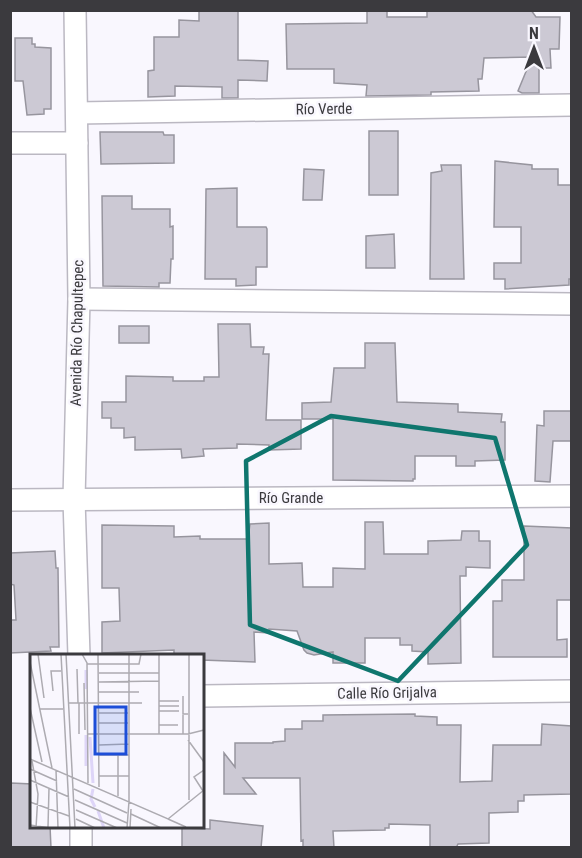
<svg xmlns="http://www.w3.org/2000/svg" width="582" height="858" font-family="'Roboto Condensed',sans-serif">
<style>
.building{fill:#ccc9d4;stroke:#97959e;stroke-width:1.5}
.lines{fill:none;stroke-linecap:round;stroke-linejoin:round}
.minor-casing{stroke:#bbb8c2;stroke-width:24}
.minor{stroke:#fff;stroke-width:21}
.marked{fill:none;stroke:#0f766e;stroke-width:4.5;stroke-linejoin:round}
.labels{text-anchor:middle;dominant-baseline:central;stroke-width:5;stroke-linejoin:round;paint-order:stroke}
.street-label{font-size:15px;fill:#3b3a3e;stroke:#f9f7fe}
.inset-river{fill:none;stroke:#ded5f8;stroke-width:3}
.inset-road{fill:none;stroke:#adabb1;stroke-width:1.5}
.view{fill:#1d4ed8;fill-opacity:0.15;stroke:#1d4ed8;stroke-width:3}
.inset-edge{fill:none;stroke:#3b3a3e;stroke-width:3}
</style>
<rect width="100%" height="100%" fill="#f9f7fe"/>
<g class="building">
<path d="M199,10H238V60L268,61L267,81L238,80V98H222V87L175,86V96L148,97V71L154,70V37H179V20L199,21Z"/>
<path d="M367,10H387V17H427V11L531,10L536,17H560L559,49H550L551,68H539V93H522L518,91L532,57L484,58L482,79H478L479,91L431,92V95L366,96L367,85L334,83V69H287L286,24L367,23Z"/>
<path d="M15,38H32V44H35V47L51,48V109H44V114L27,115L23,81H15Z"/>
<rect x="369" y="131" width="29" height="64"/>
<path d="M100,132H163L164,135H174V163L101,164Z"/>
<path d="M495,161L532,165V169H558V185H572L571,279H569V285L505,289V279H494V263H521V227H494Z"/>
<path d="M441,165H461L464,279H430L431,173L442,171Z"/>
<path d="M304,169L324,170L322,200H303Z"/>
<path d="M237,188V227H266L267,229V267H256V285L236,286V279H205L206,189Z"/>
<path d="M102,196H132V209H170V227L173,226V259H171L170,283H159V287L103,286Z"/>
<path d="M394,234L395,268H366V236Z"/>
<path d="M218,324H250L251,347H264L263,354H269L266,420H301V449L269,450V445L237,444V448L203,449L204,456L182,458L181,449L135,450V437L124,438V428H111V418H102V402H126V376L173,377V381H204V377H219Z"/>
<rect x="119" y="326" width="30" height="17"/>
<path d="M365,343H395L397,402L458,404V412L502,414L501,422H505V460L475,461V466H456V456H415V479H413V481L333,480V419H302V403L331,402L334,368H365Z"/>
<path d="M544,411H572V441H553L550,482L535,481L537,425L544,426Z"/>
<path d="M365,522H383L384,554H428V541L461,540L462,531H479V541H490V568L466,567V576H460L461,663L428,664V652L412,651V645H400V638H365V663H333V652L314,655L307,653L304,650L297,631L269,629V633L254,632L255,662L202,660V656H174V650L102,653V622L120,621L119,588H102V525L174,526V537L200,536V539H248L250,524L269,523V564L302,563L303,587H333V568L365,569Z"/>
<path d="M524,526L572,528V600H557V640L567,639V657H493V601H502V580H524Z"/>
<path d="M55,551L56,568H58L59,647H50L51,651L10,653V620H16L14,585L10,584V553Z"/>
<path d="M415,714V716L437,717V725H461L460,782L492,781L493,745H541L542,724L572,726V794L524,795V801H518V812L489,813V843L458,844L456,848H430V825L389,824V828H385V830L333,831L334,848H303V840L301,841L300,778H243L256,794H224V753L235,767V743H273V742L285,741V729H302V721H323V715Z"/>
<path d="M11,783L32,784V826H50L51,848H10Z"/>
<path d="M210,820L263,826L261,848H182V828L210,829Z"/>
</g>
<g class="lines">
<defs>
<g id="minor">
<path d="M75,10L79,299L74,499L79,656"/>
<path d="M77,113L572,105"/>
<path d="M10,143H77"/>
<path d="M79,299L572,304"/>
<path d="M10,500L572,496"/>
<path d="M202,696L572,691"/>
<path d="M81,826V848"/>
</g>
</defs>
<use href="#minor" class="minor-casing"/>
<use href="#minor" class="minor"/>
</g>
<path class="marked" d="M331,416L495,438L527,545L398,681L250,625L246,461Z"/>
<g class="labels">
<g class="street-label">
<text transform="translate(324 109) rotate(-1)">Río Verde</text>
<text transform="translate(77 333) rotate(-89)">Avenida Río Chapultepec</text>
<text x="291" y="498">Río Grande</text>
<text transform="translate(387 693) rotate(-1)">Calle Río Grijalva</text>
</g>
</g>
<g transform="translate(30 654)">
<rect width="174" height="174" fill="#f9f7fe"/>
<path class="inset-river" d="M56,16V35M56,81V112M60,83L63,129M63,135L61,145L65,153M68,157L74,174"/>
<path class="inset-road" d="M8,0L14,44M31,0L40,174M36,0L45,174M52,0L57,9L58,129M68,0L69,133M99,0V147M129,0V80M0,8L22,114M57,10H109L111,0M174,14V47M47,15L48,49M69,19H129M69,28L129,27M54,29L55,76M23,37L21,17H31M69,38H109M153,42V60H158M129,47H149M39,49H112M49,49V80M129,52H149M0,54L12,108M10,55H33M129,57H149M69,59H98M69,69H98M129,71H148M57,80H158L174,76M153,80V61M158,86L174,108M69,91L99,90M69,101H99M88,101V142M0,105L138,165L174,136M2,107L8,140L6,174M0,115L27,127M26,116L28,174M69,122H99M0,126L39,143M44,135L97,159M173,137L164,123L174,116M45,146L97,169M159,146V0M0,148L39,162M46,156L87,174M101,160L131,174M46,165L65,174M138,165L156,173M0,171L20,174M18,173L19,134M97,174L99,147M100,174L101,155"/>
<path class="view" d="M65,53H96V100H65Z"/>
<rect width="174" height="174" class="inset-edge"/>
</g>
<rect width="582" height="858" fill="none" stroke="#3b3a3e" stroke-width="24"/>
<g transform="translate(534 48)" stroke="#f9f7fe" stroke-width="4.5" paint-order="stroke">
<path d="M0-4.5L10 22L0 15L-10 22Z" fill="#3b3a3e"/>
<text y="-9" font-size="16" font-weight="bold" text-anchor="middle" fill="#3b3a3e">N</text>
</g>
</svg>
